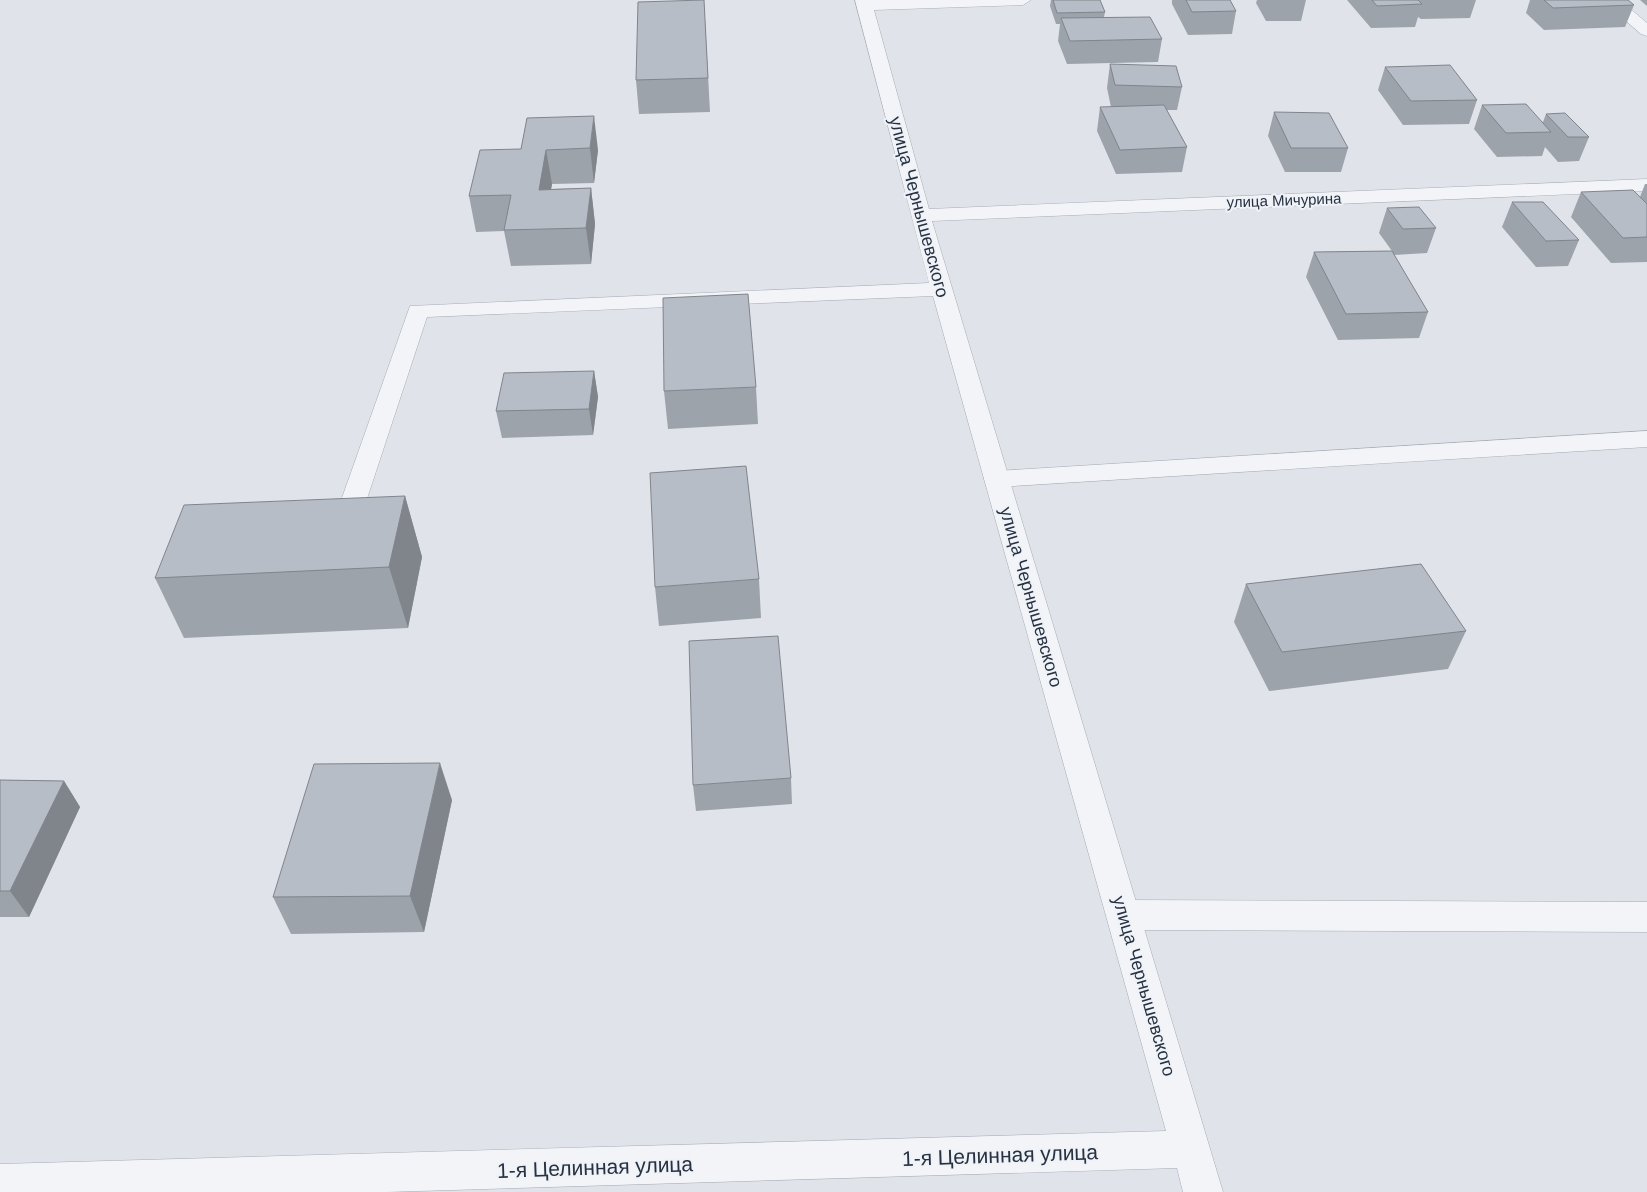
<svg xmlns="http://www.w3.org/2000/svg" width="1647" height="1192" font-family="Helvetica,sans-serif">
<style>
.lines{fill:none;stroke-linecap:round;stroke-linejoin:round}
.lane-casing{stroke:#a5abb4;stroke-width:1}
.street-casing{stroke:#a5abb4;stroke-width:1}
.lane{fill:#f3f4f8;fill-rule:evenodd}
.street{fill:#f3f4f8;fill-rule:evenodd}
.wall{fill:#9da3ab}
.shaded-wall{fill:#80848b}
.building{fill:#b7bdc7;stroke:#80848b}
.labels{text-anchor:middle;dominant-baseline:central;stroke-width:4;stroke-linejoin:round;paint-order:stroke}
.far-street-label{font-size:15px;fill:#273142;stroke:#eff3f7}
.street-label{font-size:18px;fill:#273142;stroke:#eff3f7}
.near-street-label{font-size:21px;fill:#273142;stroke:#eff3f7}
</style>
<rect width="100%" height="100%" fill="#e0e4ea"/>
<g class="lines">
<defs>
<g id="lane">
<path d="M1647,431V447L997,487L988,485L984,479L988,473L997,471Z"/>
<path d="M1123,900L1647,902V932L1123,930L1111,925L1106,915L1111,905Z"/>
</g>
<g id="street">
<path d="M855,0H1031L1023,5L874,10L929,209L1647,179V191L932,221L1223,1192H1183L1177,1168L386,1192H0V1164L1166,1131L933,296L427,317L358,526L354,532L345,535L336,532L332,526L410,306L929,283Z"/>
<path d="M1602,0H1620L1647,23V36L1641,34Z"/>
</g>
</defs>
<use href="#lane" class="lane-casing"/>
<use href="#street" class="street-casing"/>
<use href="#lane" class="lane"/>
<use href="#street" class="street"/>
</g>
<g class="wall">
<path d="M704,0L710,112L639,114L636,80Z"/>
<path d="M1051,0H1100L1105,12L1104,17L1162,39L1158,62L1067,64L1058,41L1060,24H1056L1050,6Z"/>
<path d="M1172,0H1230L1236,11L1232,34L1188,35L1172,4Z"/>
<path d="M1257,0H1306L1301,21H1266L1256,3Z"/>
<path d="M1347,0H1476L1470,18L1421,19L1418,17L1415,27L1371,28Z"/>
<path d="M1530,0H1628L1634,5L1625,27L1544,30L1526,13Z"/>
<path d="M1640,0H1647V6Z"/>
<path d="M1110,64L1182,87L1177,110H1167L1187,147L1182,172L1116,174L1097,131L1100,107H1111L1107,88Z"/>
<path d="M1385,67L1477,100L1469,124L1403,125L1378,90Z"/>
<path d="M1482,105L1543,122L1546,114L1589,137L1579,161L1558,162L1545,147L1542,156L1497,157L1474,129Z"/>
<path d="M1274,112L1348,148L1341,172H1285L1268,136Z"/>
<path d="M527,118L598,150L594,183L552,184L551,189L591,188L595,224L591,264L511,266L504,231L476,232L469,196L521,149Z"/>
<path d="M1645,184H1647V262L1611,263L1571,217L1581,192L1640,197Z"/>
<path d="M1512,202L1579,240L1568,266L1536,267L1502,227Z"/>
<path d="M1387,208L1436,228L1427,253L1394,255L1428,312L1419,338L1338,340L1306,277L1314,252L1392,251L1379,233Z"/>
<path d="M594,371L598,397L593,435L502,438L496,411Z"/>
<path d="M756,387L758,424L668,429L664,391Z"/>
<path d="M405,496L422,557L408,628L184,638L155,578Z"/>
<path d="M759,579L761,618L659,626L655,587Z"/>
<path d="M1246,584L1466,631L1448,669L1269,691L1234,622Z"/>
<path d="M791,778L792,804L696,811L693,785Z"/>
<path d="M0,780L64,781L80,807L29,917H0Z"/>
<path d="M452,800L424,932L291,934L273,897Z"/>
</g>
<g class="shaded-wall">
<path d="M594,116L598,150L594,183L590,148Z"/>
<path d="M546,150L552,184L545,225L539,190Z"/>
<path d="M591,188L595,224L591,264L586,228Z"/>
<path d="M594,371L598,397L593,435L589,409Z"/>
<path d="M405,496L422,557L408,628L389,567Z"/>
<path d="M440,763L452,800L424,932L410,896Z"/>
<path d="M64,781L80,807L29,917L10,891Z"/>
</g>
<g class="building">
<path d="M704,0L708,78L636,80L638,2Z"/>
<path d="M1053,0H1100L1105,12L1057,13Z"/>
<path d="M1186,0H1230L1236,11L1192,12Z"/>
<path d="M1372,0H1418L1422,4L1377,6Z"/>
<path d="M1544,0H1628L1634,5L1553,8Z"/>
<path d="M1150,17L1162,39L1070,41L1061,18Z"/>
<path d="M1110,64L1176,66L1182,87L1115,85Z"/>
<path d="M1450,65L1477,100L1411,101L1385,67Z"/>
<path d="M1526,104L1551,132L1506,133L1482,105Z"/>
<path d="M1164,105L1187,147L1120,150L1100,107Z"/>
<path d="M1274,112L1329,113L1348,148H1291Z"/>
<path d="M1565,113L1589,137H1568L1546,114Z"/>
<path d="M594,116L590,148L546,150L539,190L591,188L586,228L504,230L511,195L469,196L480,150L521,149L527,118Z"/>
<path d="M1633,190L1647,204V237L1623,238L1581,192Z"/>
<path d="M1512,202H1543L1579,240L1546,241Z"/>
<path d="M1419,207L1436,228L1403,229L1387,208Z"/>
<path d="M1392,251L1428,312L1346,314L1314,252Z"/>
<path d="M748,294L756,387L664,391L663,298Z"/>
<path d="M594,371L589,409L496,411L504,373Z"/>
<path d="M746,466L759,579L655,587L650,473Z"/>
<path d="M405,496L389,567L155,578L184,505Z"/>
<path d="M1421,564L1466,631L1282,652L1246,584Z"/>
<path d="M778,636L791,778L693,785L689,641Z"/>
<path d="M440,763L410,896L273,897L314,764Z"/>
<path d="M0,780L64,781L10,891H0Z"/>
</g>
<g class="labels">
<g class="far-street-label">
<text transform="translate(1284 200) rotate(-2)">улица Мичурина</text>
</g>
<g class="street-label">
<text transform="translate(919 207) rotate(75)">улица Чернышевского</text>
<text transform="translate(1031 597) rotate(74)">улица Чернышевского</text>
<text transform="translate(1144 986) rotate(74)">улица Чернышевского</text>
</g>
<g class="near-street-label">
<text transform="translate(1000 1155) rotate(-2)">1-я Целинная улица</text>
<text transform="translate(595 1167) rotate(-2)">1-я Целинная улица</text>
</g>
</g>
</svg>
